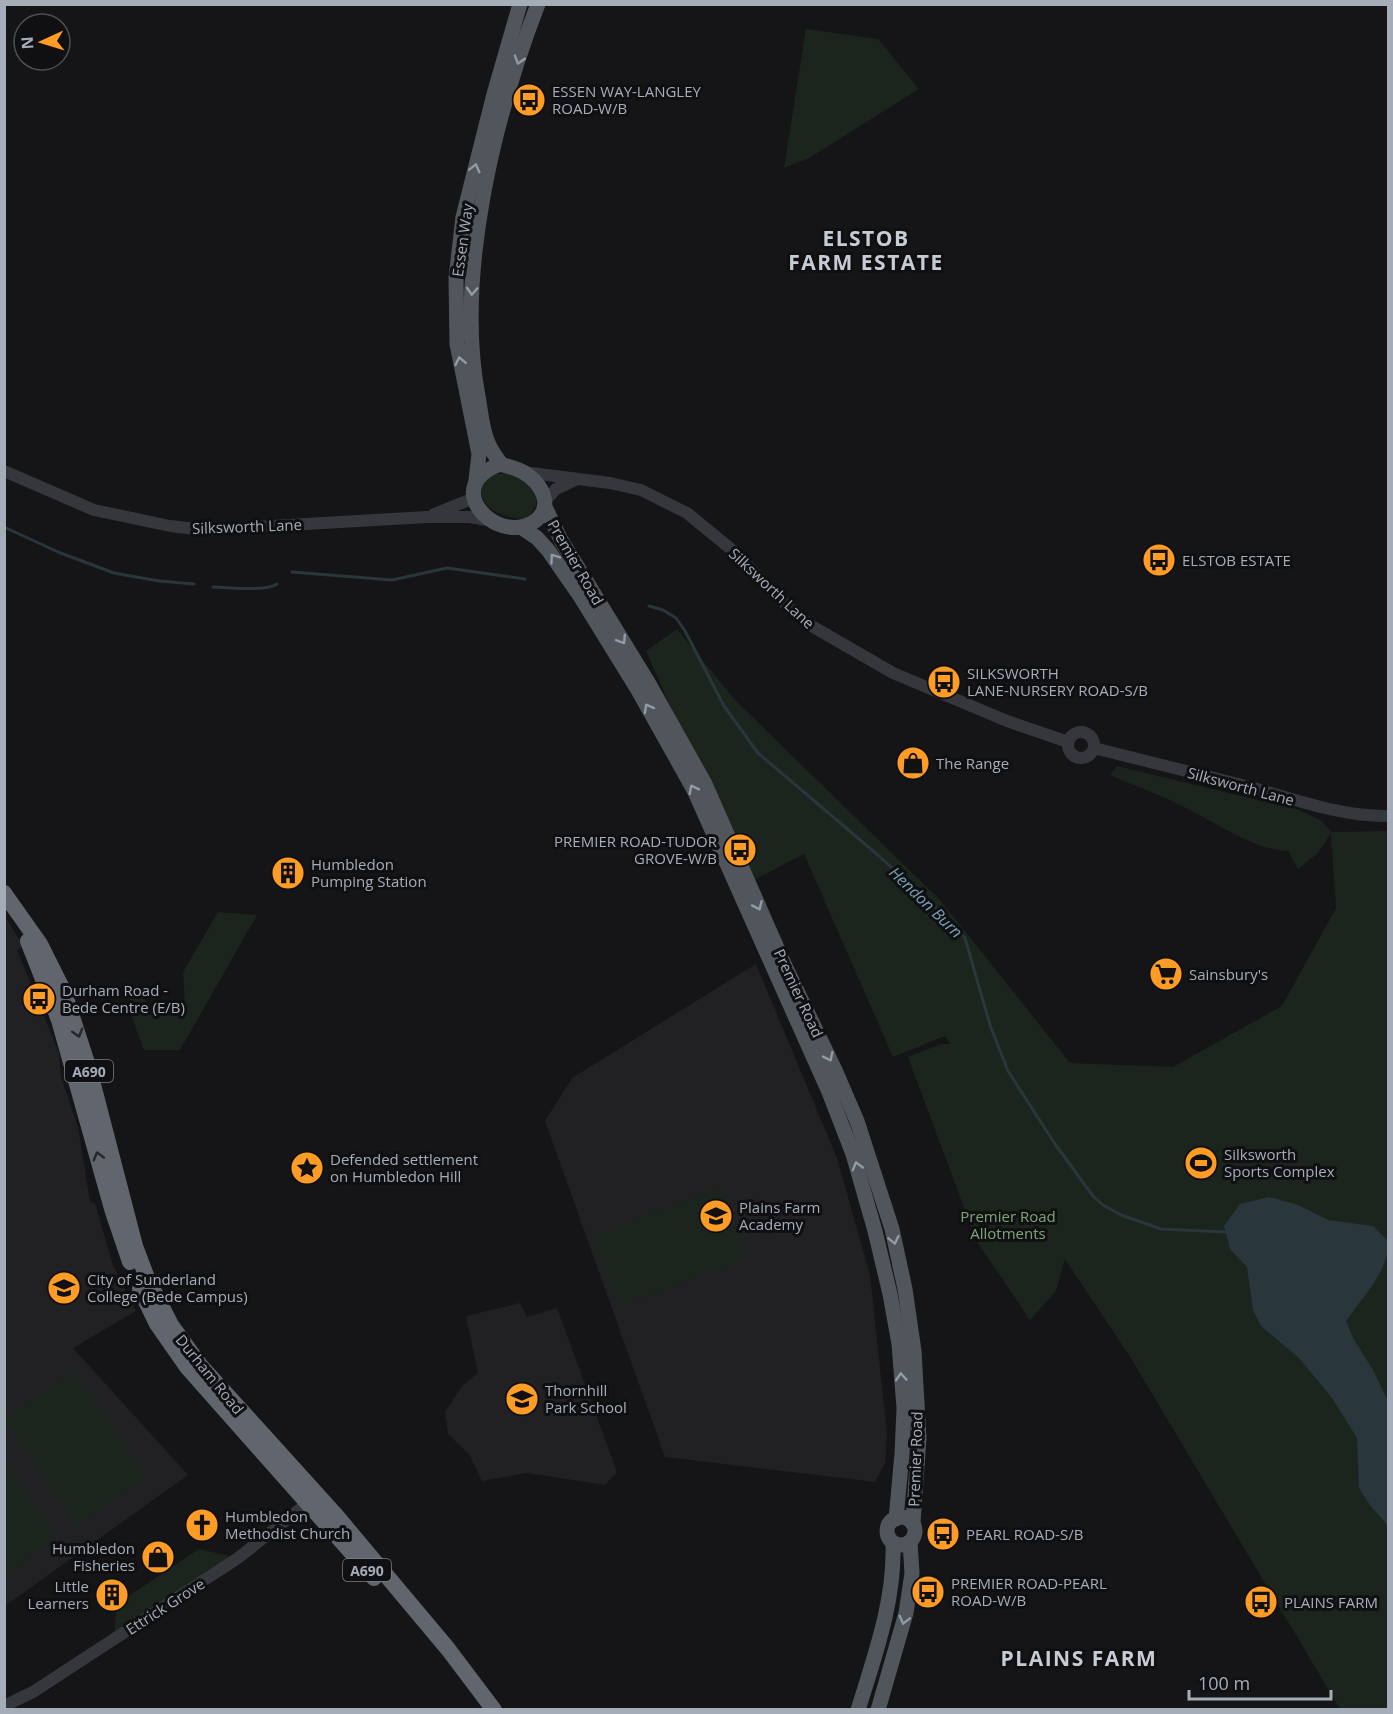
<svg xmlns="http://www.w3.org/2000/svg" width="1393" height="1714" font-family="'Open Sans',sans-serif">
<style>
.built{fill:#212124}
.green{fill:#1c251d}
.water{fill:#29363c}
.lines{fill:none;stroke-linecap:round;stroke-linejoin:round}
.stream{stroke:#29363c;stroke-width:3}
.minor{stroke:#35373c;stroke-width:12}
.major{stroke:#51555c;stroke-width:15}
.highway{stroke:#61666e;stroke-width:16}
.oneway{stroke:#949ba6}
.oneway2{stroke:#242629}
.labels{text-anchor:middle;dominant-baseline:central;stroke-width:6;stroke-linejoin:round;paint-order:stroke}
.shield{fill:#101012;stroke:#787e87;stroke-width:1.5}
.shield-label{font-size:14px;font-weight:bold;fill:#a5adb9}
.poi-label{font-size:15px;fill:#a5adb9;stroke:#101012;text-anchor:start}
.street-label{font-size:15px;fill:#a5adb9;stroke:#101012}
.park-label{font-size:15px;fill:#7ca67a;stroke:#101012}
.water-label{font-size:16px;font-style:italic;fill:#78a1b7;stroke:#101012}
.district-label{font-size:21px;font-weight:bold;letter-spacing:1.5px;fill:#c7ccd4;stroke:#101012}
</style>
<rect width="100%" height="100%" fill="#151517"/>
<g class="built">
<path d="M4,915L24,947L17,950L59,1053L61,1077L78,1127L90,1202L95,1203L113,1266L136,1311L73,1348L188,1475L5,1606Z"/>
<path d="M756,964L837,1158L870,1275L887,1434L885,1463L875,1482L665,1457L545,1121L572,1078Z"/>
<path d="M520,1303L527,1317L557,1308L617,1472L605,1485L527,1473L482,1481L469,1454L448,1434L445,1412L463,1385L478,1373L466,1316Z"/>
</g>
<g class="green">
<path d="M806,29L878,39L919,89L809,158L784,168Z"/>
<path d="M493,474C497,474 503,473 508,474C532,479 548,500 526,519C503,518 476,509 482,482Z"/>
<path d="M677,629L735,700L941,901L1070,1063L1173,1067L1282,1006L1336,908L1331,833L1318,853L1298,869L1288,851C1253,850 1210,819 1178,804C1156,793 1133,785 1110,775L1117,766L1299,810L1322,821L1331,832L1388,831V1709H1340L1129,1355L1065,1259L1056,1291L1030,1320L976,1240L908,1057L941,1044H950L945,1036L893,1057L804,854L748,883L646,651Z"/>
<path d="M218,912L257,915L180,1050H144L127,1004L137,983L154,1018L185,1004L183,972Z"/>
<path d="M721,1188L747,1259L618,1306L592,1235Z"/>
<path d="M76,1371L147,1477L76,1525L5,1419Z"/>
<path d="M4,1461L57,1539L5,1574H4Z"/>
<path d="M199,1549L238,1558L114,1639L117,1604Z"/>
</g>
<path class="water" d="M1269,1197L1298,1205L1328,1220L1373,1226L1388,1241C1389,1272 1362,1297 1346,1321L1353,1338L1373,1370L1388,1401V1526L1370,1505L1359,1488L1357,1438L1332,1398L1299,1358L1261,1326L1253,1310L1247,1267L1230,1249L1224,1226L1240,1204Z"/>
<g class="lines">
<g class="stream">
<path d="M4,527L58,552L114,573L159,581L194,584"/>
<path d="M292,572L392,580L447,568L525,579"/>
<path d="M213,587C229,587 265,592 277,584"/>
<path d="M649,606L663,610L676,618L685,631L724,706L758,753L879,856L937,909L965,938L990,1025L1008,1071L1055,1144L1093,1196L1103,1205L1121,1215L1161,1229L1225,1232"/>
</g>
<g class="minor">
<path d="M4,471L94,510L170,526L204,530L427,517H469L493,521"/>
<path d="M523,472L610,483L641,490L687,513L731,549L782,601L810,625L893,673L1007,721L1068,742"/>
<path d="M546,500L556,489L577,479"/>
<path d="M434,514L474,498"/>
<circle cx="1081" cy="745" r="13"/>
<path d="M1094,748C1145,761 1195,773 1246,786C1293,798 1340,817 1388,816"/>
<path d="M4,1706L33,1692L238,1558L314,1498"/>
</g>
<g class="major">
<path d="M501,464C497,458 492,452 489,445C482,431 481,412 478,396C455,275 494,118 538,4"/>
<path d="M501,464C508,467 517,468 523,472C542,482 556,509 532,523C494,544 440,485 501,464Z"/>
<path d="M476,480L479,454L457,344L456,278L463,217L494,94L520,4"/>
<path d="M545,507L561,540L649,684L705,784L785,966L835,1070L857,1121L892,1229L905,1289L914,1351L919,1438L913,1522"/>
<path d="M521,527L537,538L548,550L580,596L638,690L694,790L829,1092L853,1154L875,1231L890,1294L899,1344L904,1408L902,1454L896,1519"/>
<circle cx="901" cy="1531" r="14"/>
<path d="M858,1710C875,1655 895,1600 893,1543"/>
<path d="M878,1710L906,1613L912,1573L910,1542"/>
</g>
<g class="highway">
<path d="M4,893L40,944L64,992L89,1069L135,1246L147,1278L171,1325L200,1365L334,1513L448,1649L494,1710"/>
<path d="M28,941L59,1020L113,1212L130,1262"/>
<path d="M140,1289L157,1324L187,1367L374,1578"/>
</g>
</g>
<defs><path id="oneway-chevron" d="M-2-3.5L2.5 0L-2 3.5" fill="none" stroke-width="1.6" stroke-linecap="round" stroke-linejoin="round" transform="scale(1.5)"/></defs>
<g class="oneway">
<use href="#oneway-chevron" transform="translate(519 60) rotate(107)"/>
<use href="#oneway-chevron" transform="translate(475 168) rotate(-76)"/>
<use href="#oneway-chevron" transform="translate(472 291) rotate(93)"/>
<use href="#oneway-chevron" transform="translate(460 361) rotate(-101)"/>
<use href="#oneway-chevron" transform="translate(554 558) rotate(-125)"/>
<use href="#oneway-chevron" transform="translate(622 640) rotate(58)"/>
<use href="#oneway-chevron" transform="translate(648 708) rotate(-119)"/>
<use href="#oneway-chevron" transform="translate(693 789) rotate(-117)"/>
<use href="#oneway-chevron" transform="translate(758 906) rotate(66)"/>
<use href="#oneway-chevron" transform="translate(829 1057) rotate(64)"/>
<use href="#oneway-chevron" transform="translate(857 1166) rotate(-106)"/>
<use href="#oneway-chevron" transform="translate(894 1240) rotate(78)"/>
<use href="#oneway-chevron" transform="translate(901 1377) rotate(-94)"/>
<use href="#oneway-chevron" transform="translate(904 1620) rotate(104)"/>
</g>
<g class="oneway2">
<use href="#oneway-chevron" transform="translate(78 1033) rotate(73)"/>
<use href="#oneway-chevron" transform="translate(98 1156) rotate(-106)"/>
</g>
<defs>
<symbol id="bus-disc" viewBox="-11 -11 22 22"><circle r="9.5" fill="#ff9c25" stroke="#101012"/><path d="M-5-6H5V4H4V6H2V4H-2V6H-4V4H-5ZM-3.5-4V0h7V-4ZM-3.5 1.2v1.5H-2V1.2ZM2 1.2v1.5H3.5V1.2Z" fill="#111"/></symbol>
<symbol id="shop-disc" viewBox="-11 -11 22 22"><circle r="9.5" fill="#ff9c25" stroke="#101012"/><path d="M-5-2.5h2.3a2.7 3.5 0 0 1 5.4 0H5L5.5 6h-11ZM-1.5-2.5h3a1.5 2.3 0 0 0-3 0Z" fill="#111"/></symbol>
<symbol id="building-disc" viewBox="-11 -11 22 22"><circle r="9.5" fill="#ff9c25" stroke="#101012"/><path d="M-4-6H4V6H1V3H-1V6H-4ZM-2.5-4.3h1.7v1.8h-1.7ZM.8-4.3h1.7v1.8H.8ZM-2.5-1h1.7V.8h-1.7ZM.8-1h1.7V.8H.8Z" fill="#111"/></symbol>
<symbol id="supermarket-disc" viewBox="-11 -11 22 22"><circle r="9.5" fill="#ff9c25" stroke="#101012"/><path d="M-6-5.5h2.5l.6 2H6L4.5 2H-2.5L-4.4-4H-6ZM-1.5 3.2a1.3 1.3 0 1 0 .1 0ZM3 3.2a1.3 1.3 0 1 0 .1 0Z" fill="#111"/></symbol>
<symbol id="stadium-disc" viewBox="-11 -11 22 22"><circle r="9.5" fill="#ff9c25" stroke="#101012"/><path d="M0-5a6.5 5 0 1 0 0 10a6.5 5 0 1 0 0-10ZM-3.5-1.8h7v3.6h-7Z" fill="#111"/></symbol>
<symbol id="sight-disc" viewBox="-11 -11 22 22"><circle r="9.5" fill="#ff9c25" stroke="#101012"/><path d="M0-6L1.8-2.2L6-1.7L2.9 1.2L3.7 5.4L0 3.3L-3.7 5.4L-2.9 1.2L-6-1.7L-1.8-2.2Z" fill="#111"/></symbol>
<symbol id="school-disc" viewBox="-11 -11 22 22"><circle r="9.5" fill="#ff9c25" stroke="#101012"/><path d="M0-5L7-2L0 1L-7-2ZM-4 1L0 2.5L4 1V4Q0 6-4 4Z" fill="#111"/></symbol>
<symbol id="university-disc" viewBox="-11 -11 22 22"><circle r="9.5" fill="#ff9c25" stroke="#101012"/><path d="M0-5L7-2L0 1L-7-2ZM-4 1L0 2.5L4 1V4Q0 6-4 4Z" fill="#111"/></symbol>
<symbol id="church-disc" viewBox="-11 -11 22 22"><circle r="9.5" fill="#ff9c25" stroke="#101012"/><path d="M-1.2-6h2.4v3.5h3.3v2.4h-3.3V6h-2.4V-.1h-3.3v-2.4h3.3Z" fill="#111"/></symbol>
</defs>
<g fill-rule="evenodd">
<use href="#bus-disc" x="510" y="81" width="38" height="38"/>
<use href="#bus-disc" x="1140" y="541" width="38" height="38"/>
<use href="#bus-disc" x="925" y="663" width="38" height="38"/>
<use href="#shop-disc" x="894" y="744" width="38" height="38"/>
<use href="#bus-disc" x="721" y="831" width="38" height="38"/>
<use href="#building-disc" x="269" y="854" width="38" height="38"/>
<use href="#supermarket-disc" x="1147" y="955" width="38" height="38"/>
<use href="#bus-disc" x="20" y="980" width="38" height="38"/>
<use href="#stadium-disc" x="1182" y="1144" width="38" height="38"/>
<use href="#sight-disc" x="288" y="1149" width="38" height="38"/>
<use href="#school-disc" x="697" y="1197" width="38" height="38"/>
<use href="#university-disc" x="45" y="1269" width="38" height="38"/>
<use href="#school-disc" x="503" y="1380" width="38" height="38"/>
<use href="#church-disc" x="183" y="1506" width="38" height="38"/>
<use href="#bus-disc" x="924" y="1515" width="38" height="38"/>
<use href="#shop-disc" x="139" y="1538" width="38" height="38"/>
<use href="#bus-disc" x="909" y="1573" width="38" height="38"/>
<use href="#building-disc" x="93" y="1576" width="38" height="38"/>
<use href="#bus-disc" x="1242" y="1583" width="38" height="38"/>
</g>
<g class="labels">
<g class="shield">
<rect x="65" y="1060" width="48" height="22" rx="4.5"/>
<rect x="343" y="1559" width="48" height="22" rx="4.5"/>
</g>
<g class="shield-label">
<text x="89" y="1071">A690</text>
<text x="367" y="1570">A690</text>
</g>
<g class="poi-label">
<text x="552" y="91">ESSEN WAY-LANGLEY<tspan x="552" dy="17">ROAD-W/B</tspan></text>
<text x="1182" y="560">ELSTOB ESTATE</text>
<text x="967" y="673">SILKSWORTH<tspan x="967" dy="17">LANE-NURSERY ROAD-S/B</tspan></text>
<text x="936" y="763">The Range</text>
<text x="717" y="841" text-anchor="end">PREMIER ROAD-TUDOR<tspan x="717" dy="17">GROVE-W/B</tspan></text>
<text x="311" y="864">Humbledon<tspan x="311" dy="17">Pumping Station</tspan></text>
<text x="1189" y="974">Sainsbury's</text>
<text x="62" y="990">Durham Road -<tspan x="62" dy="17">Bede Centre (E/B)</tspan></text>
<text x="1224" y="1154">Silksworth<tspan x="1224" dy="17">Sports Complex</tspan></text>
<text x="330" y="1159">Defended settlement<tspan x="330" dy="17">on Humbledon Hill</tspan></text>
<text x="739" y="1207">Plains Farm<tspan x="739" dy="17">Academy</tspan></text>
<text x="87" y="1279">City of Sunderland<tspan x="87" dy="17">College (Bede Campus)</tspan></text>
<text x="545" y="1390">Thornhill<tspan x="545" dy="17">Park School</tspan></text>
<text x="225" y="1516">Humbledon<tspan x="225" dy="17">Methodist Church</tspan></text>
<text x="966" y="1534">PEARL ROAD-S/B</text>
<text x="135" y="1548" text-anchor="end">Humbledon<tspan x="135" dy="17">Fisheries</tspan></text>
<text x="951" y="1583">PREMIER ROAD-PEARL<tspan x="951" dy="17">ROAD-W/B</tspan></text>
<text x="89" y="1586" text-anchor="end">Little<tspan x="89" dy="17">Learners</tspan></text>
<text x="1284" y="1602">PLAINS FARM</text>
</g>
<g class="street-label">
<text transform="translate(462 240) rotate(-82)">Essen Way</text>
<text transform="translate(247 526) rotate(-2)">Silksworth Lane</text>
<text transform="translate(576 562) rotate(60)">Premier Road</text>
<text transform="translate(772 588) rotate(43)">Silksworth Lane</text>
<text transform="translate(1241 786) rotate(15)">Silksworth Lane</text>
<text transform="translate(799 993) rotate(65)">Premier Road</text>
<text transform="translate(210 1374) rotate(51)">Durham Road</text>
<text transform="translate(915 1459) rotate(-88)">Premier Road</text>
<text transform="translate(165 1606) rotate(-33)">Ettrick Grove</text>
</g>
<g class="park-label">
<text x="1008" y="1216">Premier Road<tspan x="1008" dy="17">Allotments</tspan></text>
</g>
<g class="water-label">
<text transform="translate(926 902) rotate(44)">Hendon Burn</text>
</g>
<g class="district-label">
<text x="866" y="238">ELSTOB<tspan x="866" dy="24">FARM ESTATE</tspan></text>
<text x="1079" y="1658">PLAINS FARM</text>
</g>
</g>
<rect width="1393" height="1714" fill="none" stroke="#a5adb9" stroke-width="12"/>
<g transform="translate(42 42) rotate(266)"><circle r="28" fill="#101012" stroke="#4c4f55" stroke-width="1.5"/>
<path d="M0-4.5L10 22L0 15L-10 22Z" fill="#ff9c25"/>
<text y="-9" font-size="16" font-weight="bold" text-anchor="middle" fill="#a5adb9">N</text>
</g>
<path d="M1189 1690v9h142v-9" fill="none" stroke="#a5adb9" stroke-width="3"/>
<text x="1198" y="1690" font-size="18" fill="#a5adb9" stroke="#101012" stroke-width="4.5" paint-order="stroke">100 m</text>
</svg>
